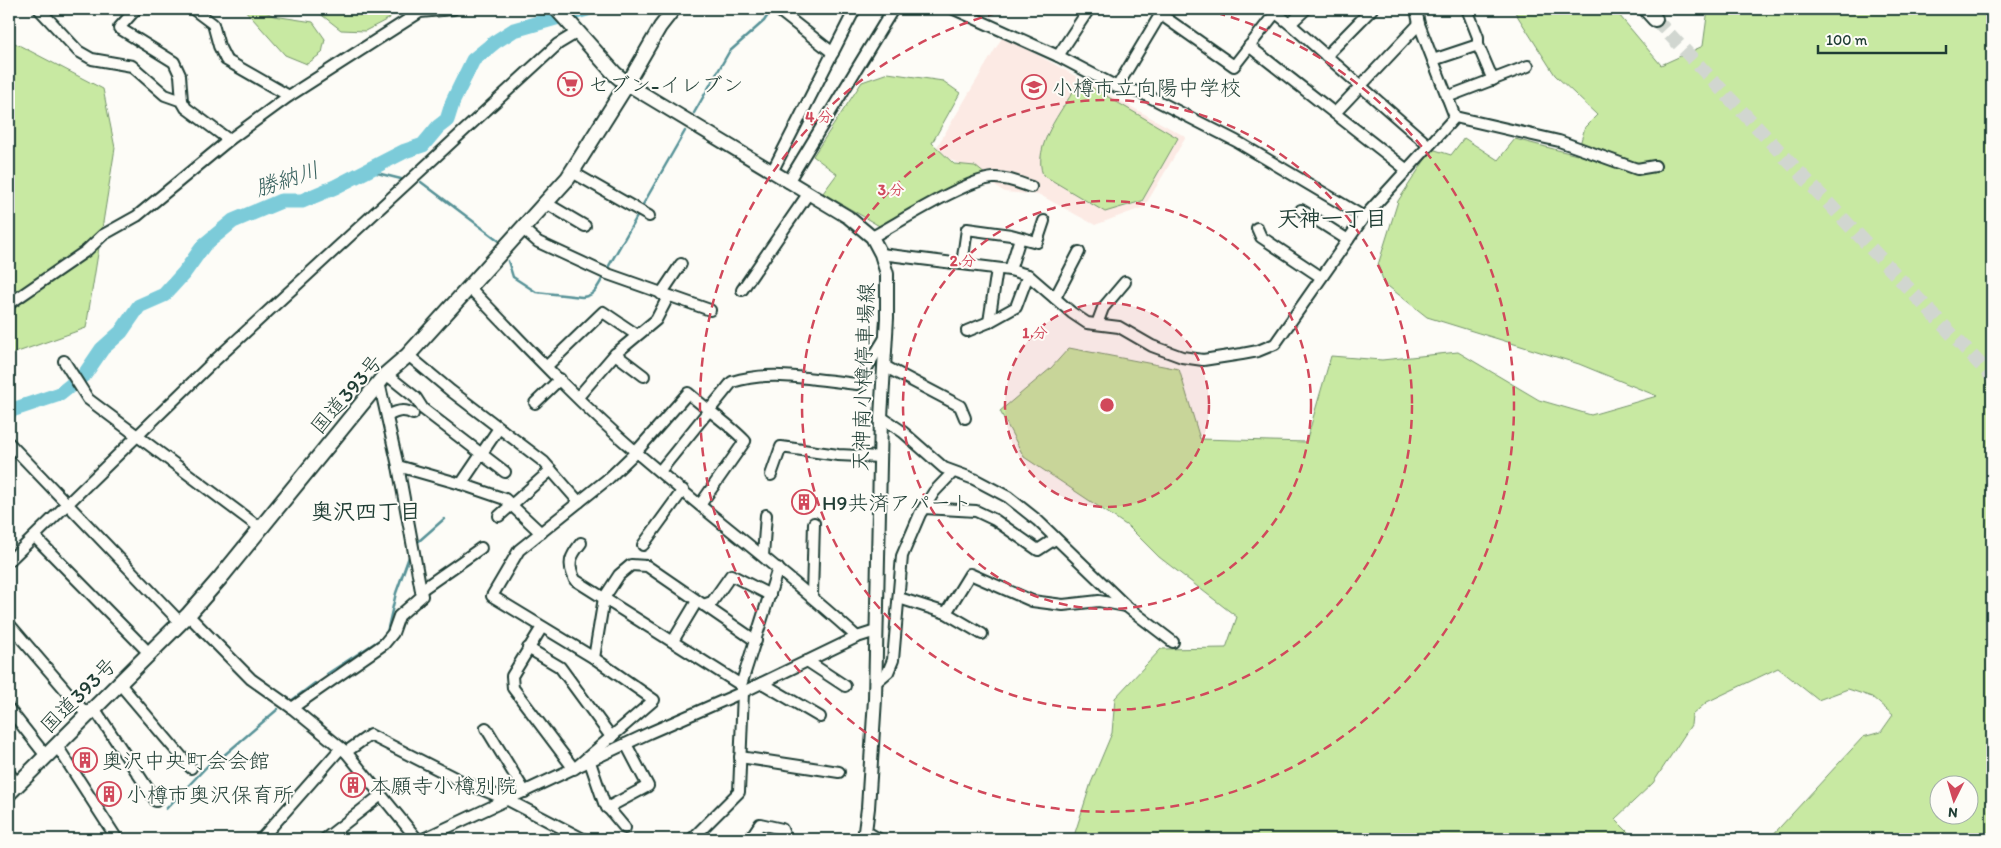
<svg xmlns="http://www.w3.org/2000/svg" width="2001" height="848" font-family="Itim,'Klee One',sans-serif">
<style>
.built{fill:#fceae4}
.green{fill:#c8e9a2;stroke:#74936b;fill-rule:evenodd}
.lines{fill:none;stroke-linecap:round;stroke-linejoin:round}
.stream{stroke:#579297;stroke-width:2.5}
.river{stroke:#7ccbd9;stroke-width:15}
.highway-tunnel{stroke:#d1d6d0;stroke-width:14;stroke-dasharray:14 7;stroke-linecap:butt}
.minor-casing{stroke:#1f3d34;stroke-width:14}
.major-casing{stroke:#1f3d34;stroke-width:16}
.highway-casing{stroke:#1f3d34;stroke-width:18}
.minor{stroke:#fdfcf7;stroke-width:10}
.major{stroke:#fdfcf7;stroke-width:12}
.highway{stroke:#fdfcf7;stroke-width:14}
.ring{fill:none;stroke:#d1495b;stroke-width:2.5;stroke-dasharray:9 6}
.labels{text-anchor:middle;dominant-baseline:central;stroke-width:4;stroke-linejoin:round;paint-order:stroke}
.poi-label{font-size:21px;fill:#1f3d34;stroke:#fdfcf7;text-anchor:start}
.street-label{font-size:21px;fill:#1f3d34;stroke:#fdfcf7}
.water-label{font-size:22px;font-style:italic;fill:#36605d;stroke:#fdfcf7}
.neighbourhood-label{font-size:22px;font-weight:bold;fill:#1f3d34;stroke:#fdfcf7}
.centre{fill:#d1495b;stroke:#fdfcf7;stroke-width:2.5}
.ring-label{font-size:15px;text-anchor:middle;font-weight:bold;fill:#d1495b;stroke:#fdfcf7;stroke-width:4;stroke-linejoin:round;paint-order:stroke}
</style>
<rect width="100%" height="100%" fill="#fdfcf7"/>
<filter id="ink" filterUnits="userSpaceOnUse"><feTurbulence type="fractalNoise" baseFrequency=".02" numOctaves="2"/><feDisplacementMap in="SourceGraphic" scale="10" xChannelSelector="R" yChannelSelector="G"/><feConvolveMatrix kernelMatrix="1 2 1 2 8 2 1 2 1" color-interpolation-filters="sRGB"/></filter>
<g filter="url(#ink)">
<path class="built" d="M1003,36L1186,137L1144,207L1095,225L1040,195L1005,192L935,150Z"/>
<g class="green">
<path d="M244,9H267L264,11L274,16L313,22L325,39L322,53L307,64L285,55Z"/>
<path d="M314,9H387L390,18L365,31L341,30Z"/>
<path d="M1513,9H1614L1661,65L1703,46L1708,9H1992V459L1988,483L1992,466V839H1769L1863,737L1881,732L1893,715L1872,697L1848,689L1818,700L1778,668L1707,702L1692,715L1691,725L1653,783L1615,819L1635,839H1073L1091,783L1112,733L1115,698L1161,649L1226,648L1237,617L1159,557L1129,527L1024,457L1000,411L1051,368L1069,348L1179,369L1200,439L1306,442L1331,356L1382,360L1458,352L1539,400L1591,415L1657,396L1579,364L1427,317L1384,283L1378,265L1398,201L1432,149L1451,155L1464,138L1498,160L1515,139L1577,155L1585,127L1597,115L1555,75ZM1938,786H1968V816H1938Z"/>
<path d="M9,40L103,89L115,148L86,328L9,355Z"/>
<path d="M888,73L943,81L960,93L932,143L954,164L975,166L986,175L938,194L881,227L823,193L837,174L813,156L862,82Z"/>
<path d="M1086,84L1178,138L1142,201L1105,212L1043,175C1032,147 1062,110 1076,87Z"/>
</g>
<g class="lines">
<g class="stream">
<path d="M546,13L551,20"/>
<path d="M694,113L729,52L764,21L772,9"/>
<path d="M365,170L401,179"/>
<path d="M421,182L498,240"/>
<path d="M641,208L685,131"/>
<path d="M508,261L513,277L536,292L582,297C595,296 597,287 604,276"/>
<path d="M606,271L639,213"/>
<path d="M419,541L444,519"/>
<path d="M387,632L396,593L410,554"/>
<path d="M327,674L384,637"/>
<path d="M291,701L315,683"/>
<path d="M166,809L214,759L222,757L278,709"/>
</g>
<path class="river" d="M9,411L60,394L85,374L102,349L121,332L139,306L164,295L184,273L204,245L233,221L281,201H302L335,187L405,151L423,145L438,127L447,120L453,101L473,60L495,42L514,30L587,9"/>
<path class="highway-tunnel" d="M1655,19L1992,377"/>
<defs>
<g id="minor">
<path d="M39,9L78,51L92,59L132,66L165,95L182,101"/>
<path d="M136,9L119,28L174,62L180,75L182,101L186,108L229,140"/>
<path d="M193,9L213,24L219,46L226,60L289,96"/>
<path d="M777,9L833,53"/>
<path d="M954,9L1058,56L1117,87L1142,93L1236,141L1364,217"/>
<path d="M1271,9L1290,24L1428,145"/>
<path d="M1416,9L1419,24L1455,117"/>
<path d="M1467,9L1478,37V45L1493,80"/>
<path d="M1160,14L1234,66L1276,12"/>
<path d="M1290,24L1306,9"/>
<path d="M1249,46L1407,170"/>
<path d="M1058,56L1089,9"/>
<path d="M1326,56L1372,9"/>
<path d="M1433,60L1478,45"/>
<path d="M1117,87L1163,10"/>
<path d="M1447,97L1528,66"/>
<path d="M1335,113L1419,24"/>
<path d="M1455,117L1559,141L1637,169L1655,166"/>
<path d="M572,172L649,216"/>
<path d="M772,172L855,9"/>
<path d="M788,182L893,9"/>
<path d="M546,203L585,226"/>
<path d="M1301,210L1348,240"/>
<path d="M1257,228L1261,237L1321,277"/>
<path d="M523,229L538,242L605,273L710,310"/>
<path d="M872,237C900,222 965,180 993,178C1006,177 1019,183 1031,187"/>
<path d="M881,254L1010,270L1028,275L1072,313L1087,323L1119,327L1152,346L1182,357L1203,360L1242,354L1258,351L1275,344L1364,217L1455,117"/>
<path d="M962,264L967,229L1011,235L1037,242L1044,221"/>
<path d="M1010,270L1020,238"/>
<path d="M469,287C523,343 577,401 636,452C709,515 786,572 857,637"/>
<path d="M742,290L808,194"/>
<path d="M661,294L681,264"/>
<path d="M1055,298L1079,252"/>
<path d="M9,304L86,251L103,235L137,216L229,140L289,96L420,12L453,9"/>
<path d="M989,322L997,269"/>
<path d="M1097,324L1103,308L1125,282"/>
<path d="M967,331L989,322L1016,307L1028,275"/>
<path d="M615,354L644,376"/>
<path d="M408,355L451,391L544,462L579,502"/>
<path d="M64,361L88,399L260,528"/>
<path d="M547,366L603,312L637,335"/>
<path d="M884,366L960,406L965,418"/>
<path d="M386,374L416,398L423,409L505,472"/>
<path d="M578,397L615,354L656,320L668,297"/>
<path d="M535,403L560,379"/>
<path d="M388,416C396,411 405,409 413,414"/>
<path d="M881,417L903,432L944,468L974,479L1008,497L1037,520L1126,606L1173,642"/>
<path d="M9,443L180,622"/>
<path d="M398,466L461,484L505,499L541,533"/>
<path d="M660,471L732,382C771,369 817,380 857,384L885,338"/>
<path d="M771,475L781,447L838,455L880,457"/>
<path d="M461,484L499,428"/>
<path d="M924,508L976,511L995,520L1038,550L1055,539"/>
<path d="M499,516L551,470"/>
<path d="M35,537L149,653"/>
<path d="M581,543C570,557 567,563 575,580L741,685"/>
<path d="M643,545L683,490"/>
<path d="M763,556L766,515"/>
<path d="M9,561L212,363L558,44L578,32"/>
<path d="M421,590L481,548"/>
<path d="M812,595L814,523"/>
<path d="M899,598L946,613L982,634"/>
<path d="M703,605L712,602L731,575L770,595"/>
<path d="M946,613L970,574L1032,601L1063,605L1099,601L1125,606"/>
<path d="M188,615L251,679L292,708L346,752L417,839"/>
<path d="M9,624L87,715"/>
<path d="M542,627L512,676L513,688L574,769L654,700L594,658L492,596L519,550L609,478L636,452L688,393C707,410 728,423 745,441L700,505"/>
<path d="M673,641L697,601"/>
<path d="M528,648L560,667L612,738"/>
<path d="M594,658L604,598L619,575L631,565L647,566L756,641"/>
<path d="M807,661L845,686"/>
<path d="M119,683L191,768"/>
<path d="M762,683L820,717"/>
<path d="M875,683L888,672L893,660L902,556L920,514L934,492L953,472"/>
<path d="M94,708L156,801"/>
<path d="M292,708L384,644L393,633L399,616L422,596L398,466L379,382"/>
<path d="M9,709L46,756"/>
<path d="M486,728L525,792"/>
<path d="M57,746L117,839"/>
<path d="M346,752L370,735L459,780L508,800L583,839"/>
<path d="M740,757L839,772"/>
<path d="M590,762L604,803L625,828"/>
<path d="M9,773L17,784"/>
<path d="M607,808L648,786L626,744"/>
<path d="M865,831L879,839"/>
<path d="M261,839L341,748"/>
<path d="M325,839L381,795"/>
<path d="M423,839L649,733L743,692L857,637L876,631"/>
<path d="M692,839L739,792L743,692L741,685L778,568"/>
<path d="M750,839L760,824L782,829L786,839"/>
</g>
<path id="major" d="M674,9L660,27L627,84L848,217L872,237L881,254L887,274V318L881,417L875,699L868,808L864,839"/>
<g id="highway">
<path d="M1646,9L1655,19"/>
<path d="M9,793L188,615L221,577L386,374L408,355L568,178L627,84L615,74L557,9"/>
</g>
</defs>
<use href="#minor" class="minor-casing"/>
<use href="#major" class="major-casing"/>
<use href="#highway" class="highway-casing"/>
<use href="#minor" class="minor"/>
<use href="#major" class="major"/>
<use href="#highway" class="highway"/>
</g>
</g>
<circle cx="1107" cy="405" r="102" fill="#d1495b" fill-opacity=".12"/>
<g class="ring">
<circle cx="1107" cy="405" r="102"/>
<circle cx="1107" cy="405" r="204"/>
<circle cx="1107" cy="405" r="305"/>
<path d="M1202 9A407 407 0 1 1 1012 9"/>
</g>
<defs>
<symbol id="supermarket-ring" viewBox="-11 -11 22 22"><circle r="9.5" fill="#fdfcf7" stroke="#d1495b" stroke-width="1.5"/><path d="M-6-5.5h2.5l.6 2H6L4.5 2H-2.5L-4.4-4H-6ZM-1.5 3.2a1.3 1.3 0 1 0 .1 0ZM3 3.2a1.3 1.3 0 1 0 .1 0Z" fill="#d1495b"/></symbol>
<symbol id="school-ring" viewBox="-11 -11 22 22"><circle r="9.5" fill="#fdfcf7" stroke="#d1495b" stroke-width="1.5"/><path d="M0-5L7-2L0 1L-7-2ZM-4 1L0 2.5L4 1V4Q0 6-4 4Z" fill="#d1495b"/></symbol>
<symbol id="building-ring" viewBox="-11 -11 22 22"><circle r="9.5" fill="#fdfcf7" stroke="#d1495b" stroke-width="1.5"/><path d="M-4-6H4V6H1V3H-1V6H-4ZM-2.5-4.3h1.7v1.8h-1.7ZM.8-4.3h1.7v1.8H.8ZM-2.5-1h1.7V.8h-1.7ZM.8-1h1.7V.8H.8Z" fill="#d1495b"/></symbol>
</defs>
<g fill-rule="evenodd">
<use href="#supermarket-ring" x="556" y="70" width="28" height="28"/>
<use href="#school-ring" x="1020" y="73" width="28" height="28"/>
<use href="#building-ring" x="790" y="488" width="28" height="28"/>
<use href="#building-ring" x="71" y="746" width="28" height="28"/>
<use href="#building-ring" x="339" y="771" width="28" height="28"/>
<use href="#building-ring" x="95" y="780" width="28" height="28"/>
</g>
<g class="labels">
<g class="poi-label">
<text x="588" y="84">セブン-イレブン</text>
<text x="1052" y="87">小樽市立向陽中学校</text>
<text x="822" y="502">H9共済アパート</text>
<text x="102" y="760">奥沢中央町会会館</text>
<text x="370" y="785">本願寺小樽別院</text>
<text x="126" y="794">小樽市奥沢保育所</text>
</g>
<g class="street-label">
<text transform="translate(863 377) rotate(-88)">天神南小樽停車場線</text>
<text transform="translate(346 394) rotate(-49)">国道393号</text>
<text transform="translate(78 695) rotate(-45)">国道393号</text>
</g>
<g class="water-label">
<text transform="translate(287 179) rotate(-18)">勝納川</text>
</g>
<g class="neighbourhood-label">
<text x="1332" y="218">天神一丁目</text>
<text x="366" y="511">奥沢四丁目</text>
</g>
</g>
<circle cx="1107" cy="405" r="8" class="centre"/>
<g class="ring-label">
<text x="819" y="122">4 分</text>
<text x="891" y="195">3 分</text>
<text x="963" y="266">2 分</text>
<text x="1035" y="338">1 分</text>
</g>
<rect width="2001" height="848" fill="none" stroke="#fdfcf7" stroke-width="30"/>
<rect x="15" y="15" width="1971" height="818" fill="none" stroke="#1f3d34" stroke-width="2" filter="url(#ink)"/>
<g transform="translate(1954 800) rotate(185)"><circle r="24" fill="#fdfcf7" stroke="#a4b0a9"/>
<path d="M0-4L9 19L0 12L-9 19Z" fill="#d1495b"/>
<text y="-8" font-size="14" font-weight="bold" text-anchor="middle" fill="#1f3d34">N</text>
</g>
<path d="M1818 45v8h128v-8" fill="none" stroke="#1f3d34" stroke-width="2.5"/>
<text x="1826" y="45" font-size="15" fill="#1f3d34" stroke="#fdfcf7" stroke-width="4" paint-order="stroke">100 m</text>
</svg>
